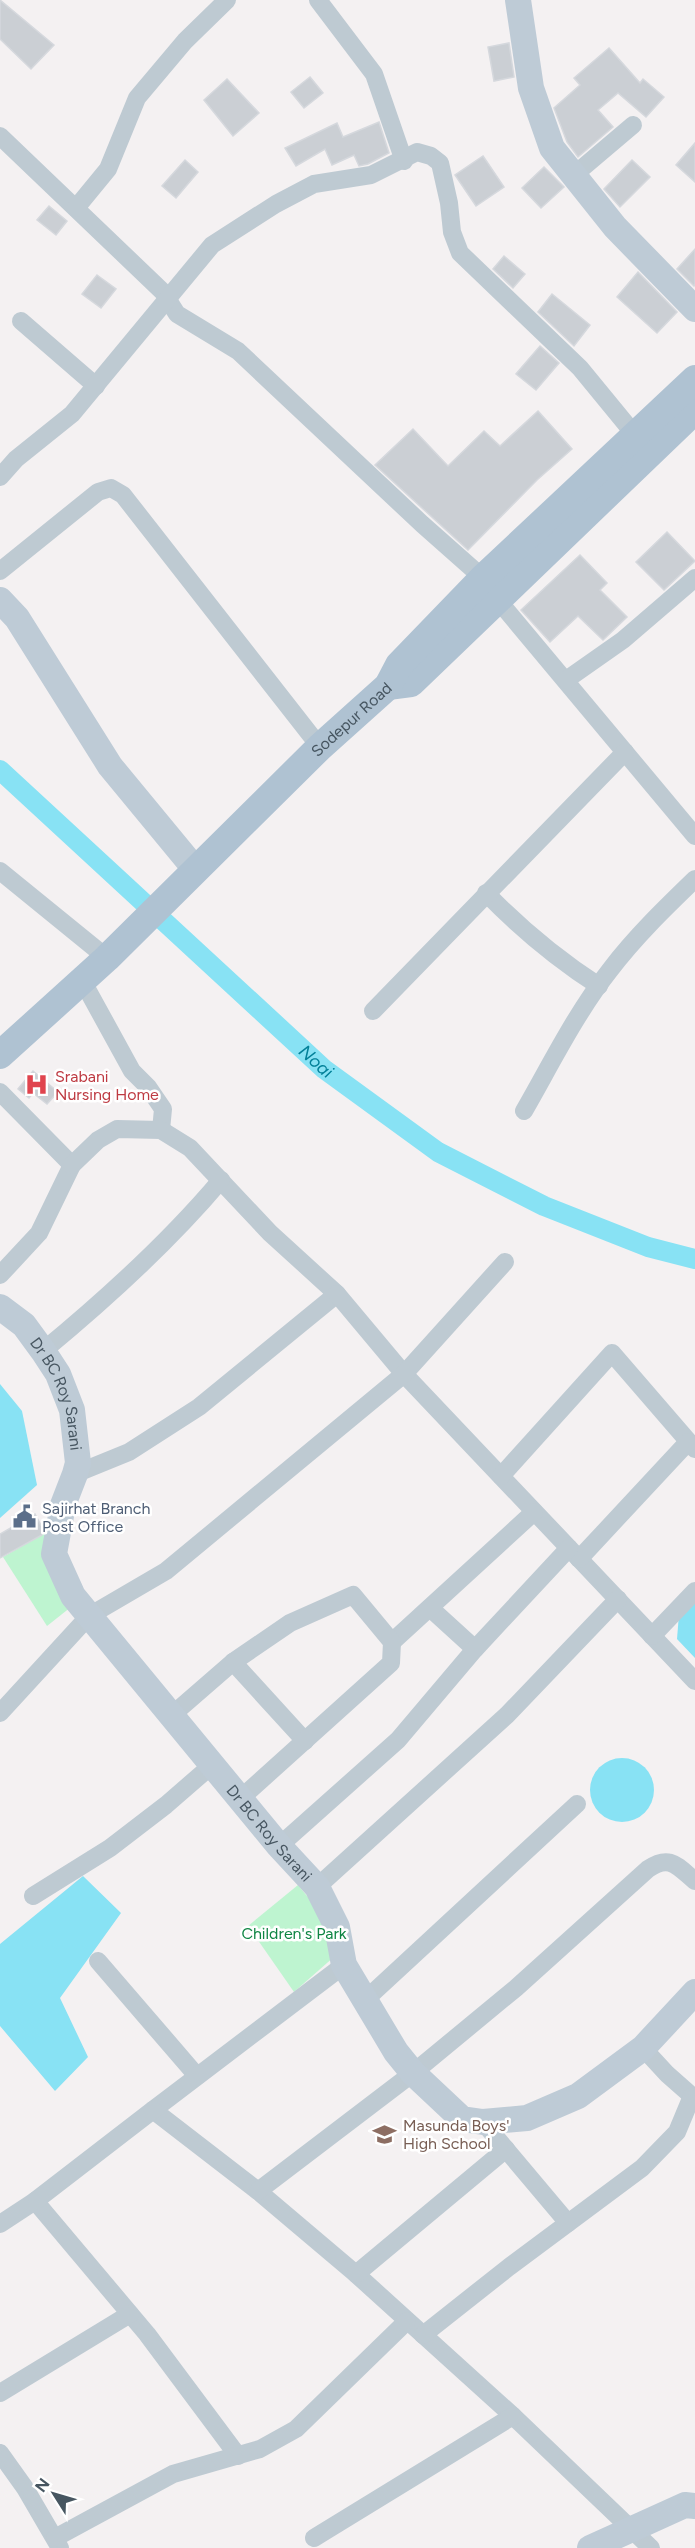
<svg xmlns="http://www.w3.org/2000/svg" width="695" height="2548" font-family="Figtree,sans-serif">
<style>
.green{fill:#bef4d0}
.water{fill:#88e2f4}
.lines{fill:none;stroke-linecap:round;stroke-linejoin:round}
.canal{stroke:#88e2f4;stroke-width:20}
.building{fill:#cbcfd4;stroke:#d5d8dd;stroke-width:1.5}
.street{stroke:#becad2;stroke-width:18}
.secondary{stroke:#becbd6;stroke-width:26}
.primary{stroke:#afc2d2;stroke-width:28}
.labels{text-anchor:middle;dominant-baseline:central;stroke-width:5;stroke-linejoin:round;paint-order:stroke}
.street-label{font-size:16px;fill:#475661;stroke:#fff}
.health-label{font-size:16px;fill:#be3a42;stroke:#fff;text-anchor:start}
.service-label{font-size:16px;fill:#4e5e75;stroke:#fff;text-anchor:start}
.park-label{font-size:16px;fill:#108544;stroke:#fff}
.education-label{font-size:16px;fill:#785e54;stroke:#fff;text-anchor:start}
.water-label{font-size:18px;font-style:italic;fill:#038199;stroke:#fff}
</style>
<rect width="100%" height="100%" fill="#f4f1f2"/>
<g class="green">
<path d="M45,1533L76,1603L47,1626L3,1557Z"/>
<path d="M298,1885L325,1918L335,1956L294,1992L248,1926Z"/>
</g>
<g class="water">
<path d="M0,1384L22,1411L37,1485L0,1518Z"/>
<path d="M695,1601V1658L677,1639L679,1614Z"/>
<circle cx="622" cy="1790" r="32"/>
<path d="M83,1876L121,1913L60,1998L88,2057L55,2091L0,2026V1944Z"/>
</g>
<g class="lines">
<path class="canal" id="s1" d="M0,770L324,1069L438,1152L544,1206L648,1247L695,1259"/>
</g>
<g class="building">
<path d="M0,0L54,45L31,69L0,39Z"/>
<path d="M509,43L514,77L494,81L488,47Z"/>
<path d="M609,48L640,83L643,79L664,97L646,117L618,93L598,110L613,127L578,157L567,142L554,108L580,85L574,78Z"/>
<path d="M310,77L323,93L304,108L291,92Z"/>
<path d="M227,79L259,113L233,136L204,100Z"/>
<path d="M379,122L389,153L368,164L359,166L354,155L332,165L325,149L296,166L285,148L337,123L343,137Z"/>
<path d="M695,143V182L676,165Z"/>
<path d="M483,156L504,187L476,206L455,175Z"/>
<path d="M185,160L198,172L176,198L162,186Z"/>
<path d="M632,160L650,177L620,207L604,189Z"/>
<path d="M544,167L564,187L541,208L522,188Z"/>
<path d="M49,206L67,221L56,235L37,220Z"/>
<path d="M695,249V284L694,286L677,269Z"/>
<path d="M504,256L525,274L513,288L493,269Z"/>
<path d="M638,272L677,312L657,333L617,297Z"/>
<path d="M97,275L116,289L101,308L82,294Z"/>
<path d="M552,294L590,325L574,346L538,312Z"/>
<path d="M540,346L559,363L536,390L516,374Z"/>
<path d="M538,411L572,449L537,480L468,550L375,465L413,429L448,466L484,431L500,446Z"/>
<path d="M667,532L695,561L664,590L636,562Z"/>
<path d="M580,555L607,583L600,590L627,617L603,640L578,616L550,642L521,610Z"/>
<path d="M33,1071L58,1092L47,1104L33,1093L29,1098L18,1089Z"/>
<path d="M35,1514L43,1529L42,1535L0,1558V1534Z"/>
</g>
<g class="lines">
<g class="street">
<path d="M318,0L374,74L404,161"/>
<path d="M0,136L163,292L177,314L238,351L422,524L483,578L497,599L695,836"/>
<path d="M574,175L633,125"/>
<path d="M76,208L108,169L137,98L185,41L227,0"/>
<path d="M21,321L96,386"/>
<path d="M0,477L16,459L72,414L212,245L276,204L314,184L371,175L417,152L431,156L440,163L449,203L452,232L460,253L580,368L635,435"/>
<path d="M0,571L98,492L111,488L123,495L320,747"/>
<path d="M566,680L623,640L695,578"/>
<path d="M0,871L107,958"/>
<path d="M486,893C521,929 557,959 599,986"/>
<path d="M82,980L132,1071L148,1087L163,1109L161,1130"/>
<path d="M373,1011L625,752"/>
<path d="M0,1092L72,1165L39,1233L0,1275"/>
<path d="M524,1111C551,1064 576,1013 610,970C635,937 665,908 695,879"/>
<path d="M72,1165L98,1140L117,1129L161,1130L190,1148L270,1233L337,1294L199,1407L129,1452L75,1474"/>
<path d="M337,1294L404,1374L695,1681"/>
<path d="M43,1351C106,1299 168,1243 221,1180"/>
<path d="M501,1476L612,1353L695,1449"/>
<path d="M579,1559L688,1442"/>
<path d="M430,1608L475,1649"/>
<path d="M652,1636L695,1591"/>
<path d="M392,1642L534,1512"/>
<path d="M233,1662L305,1741"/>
<path d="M0,1713L89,1616L166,1571L404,1374L505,1262"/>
<path d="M172,1715L233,1662L290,1623L353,1595L392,1642L391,1663L240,1799"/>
<path d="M279,1846L398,1740L475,1649L569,1548"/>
<path d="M317,1887L507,1715L618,1599"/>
<path d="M33,1896L110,1848L166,1805L212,1765"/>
<path d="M98,1961L197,2076"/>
<path d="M344,1965L153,2110L258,2191L356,2274L513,2416L651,2548"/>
<path d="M364,2001L577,1804"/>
<path d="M643,2048L667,2074L692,2096H695"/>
<path d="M483,2122L568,2223"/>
<path d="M258,2191L413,2073L516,1988L648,1869C670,1854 677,1866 695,1881"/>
<path d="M35,2201L147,2334L238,2456"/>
<path d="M0,2224L35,2201L153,2110"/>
<path d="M356,2274L506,2149"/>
<path d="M423,2335L509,2267L642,2168L677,2132L692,2096"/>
<path d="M0,2393L130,2314"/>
<path d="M0,2453L25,2488L60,2548"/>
<path d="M55,2538L173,2474L260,2449L296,2429L407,2321"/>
<path d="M314,2538L513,2416"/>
</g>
<g class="secondary">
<path d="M518,0L531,88L552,148L615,227L695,309"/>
<path d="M0,600L17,618L110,766L195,869"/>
<path id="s2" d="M0,1307L24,1325L43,1351L58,1374L72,1410L78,1463L75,1474L63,1505L54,1554L73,1596L279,1846L317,1887L337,1927L344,1965L396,2052L413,2073L462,2119L483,2122L527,2118L578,2096L643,2048L695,1992"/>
<path d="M590,2548L685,2505L695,2506"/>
</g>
<g class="primary">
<path d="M388,686L411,683L695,410"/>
<path id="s3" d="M0,1055L107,958L320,747L388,686L399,665L483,578L695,379"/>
</g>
</g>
<defs>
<symbol id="hospital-bare" viewBox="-9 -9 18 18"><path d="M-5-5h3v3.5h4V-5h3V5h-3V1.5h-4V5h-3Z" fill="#e0444e" stroke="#fff" stroke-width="2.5" paint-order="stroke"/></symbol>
<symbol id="civic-bare" viewBox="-9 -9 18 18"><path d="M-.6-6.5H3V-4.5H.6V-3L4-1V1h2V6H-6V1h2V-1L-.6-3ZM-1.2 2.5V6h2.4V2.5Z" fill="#5c6f8a" stroke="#fff" stroke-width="2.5" paint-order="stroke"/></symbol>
<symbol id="school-bare" viewBox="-9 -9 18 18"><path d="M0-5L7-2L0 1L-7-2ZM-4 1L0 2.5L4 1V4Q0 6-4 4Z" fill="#8d6e63" stroke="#fff" stroke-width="2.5" paint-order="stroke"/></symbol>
</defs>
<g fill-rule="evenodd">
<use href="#hospital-bare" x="20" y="1068" width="33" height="33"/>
<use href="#civic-bare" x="8" y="1500" width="33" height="33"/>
<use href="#school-bare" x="368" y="2118" width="33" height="33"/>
</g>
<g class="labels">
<g class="street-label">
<text stroke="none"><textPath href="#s3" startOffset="486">Sodepur Road</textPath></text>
<text stroke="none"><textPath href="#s2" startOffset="108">Dr BC Roy Sarani</textPath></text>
<text stroke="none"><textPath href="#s2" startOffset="630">Dr BC Roy Sarani</textPath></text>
</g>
<g class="health-label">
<text x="55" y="1076">Srabani<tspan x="55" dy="18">Nursing Home</tspan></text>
</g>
<g class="service-label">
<text x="42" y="1508">Sajirhat Branch<tspan x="42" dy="18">Post Office</tspan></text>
</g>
<g class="park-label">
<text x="294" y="1933">Children's Park</text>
</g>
<g class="education-label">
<text x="403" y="2125">Masunda Boys'<tspan x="403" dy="18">High School</tspan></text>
</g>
<g class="water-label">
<text stroke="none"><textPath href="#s1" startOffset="430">Noai</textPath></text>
</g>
</g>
<g transform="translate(54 2494) rotate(307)" stroke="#ffffff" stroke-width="4.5" paint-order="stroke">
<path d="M0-4.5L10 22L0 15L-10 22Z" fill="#475661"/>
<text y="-9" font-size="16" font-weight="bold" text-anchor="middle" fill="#475661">N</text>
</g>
</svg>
